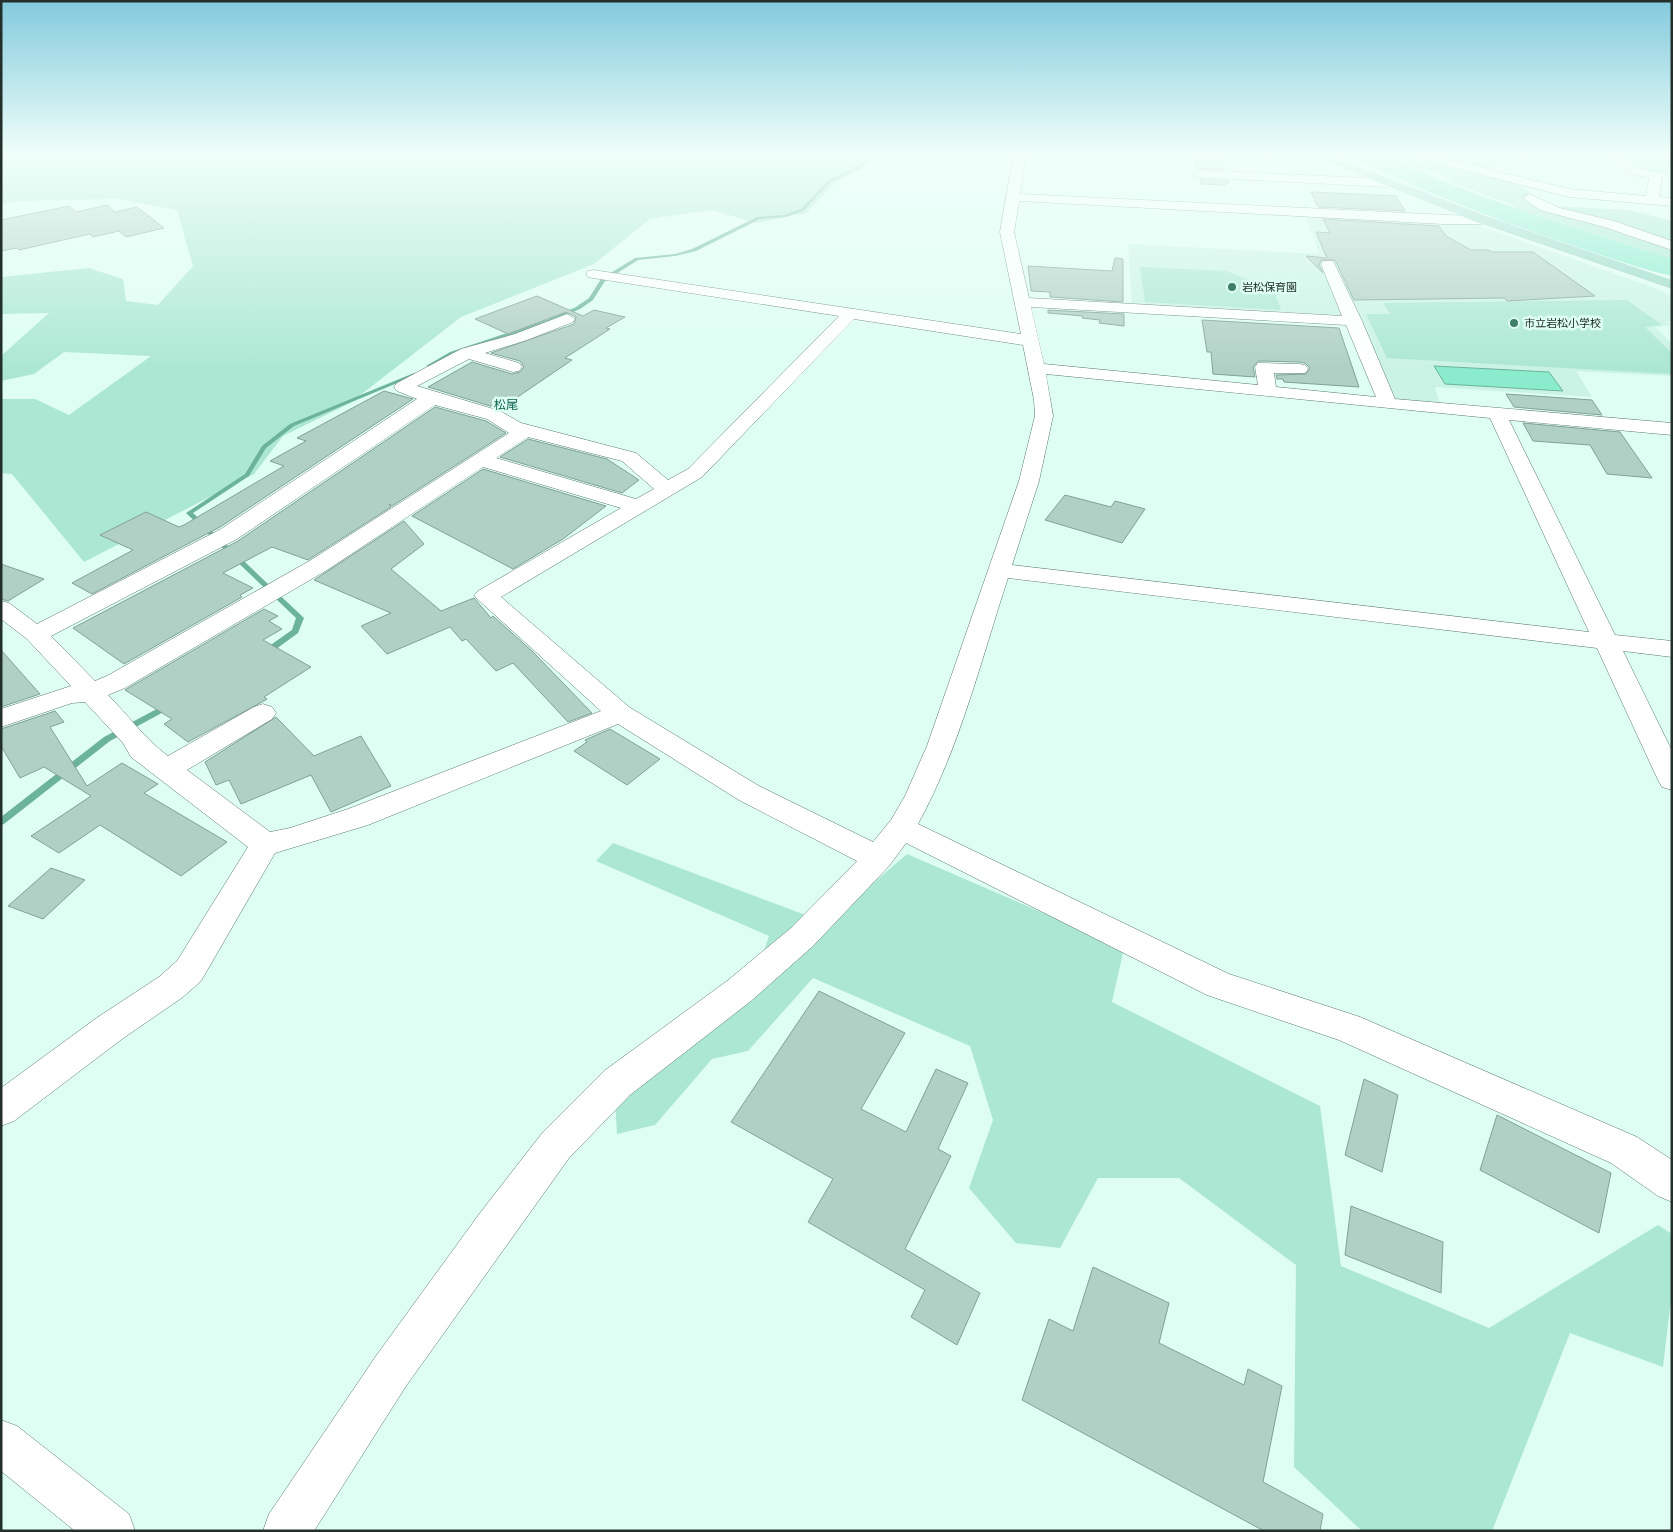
<svg xmlns="http://www.w3.org/2000/svg" width="1673" height="1532" font-family="Mulish,'Noto Sans JP',sans-serif">
<style>
.built{fill:#cbf3e5}
.green{fill:#ace7d3}
.water{fill:#8bebcd;stroke:#6cb39c}
.lines{fill:none;stroke-linecap:round;stroke-linejoin:round}
.stream{fill:#6cb39c;fill-rule:evenodd}
.river{fill:#8bebcd;fill-rule:evenodd}
.building{fill:#b1d0c5;stroke:#82a095}
.minor-casing{stroke:#5a776d;stroke-width:1}
.major-casing{stroke:#fff;stroke-width:1}
.minor{fill:#fff;fill-rule:evenodd}
.major{fill:#99d7c5;fill-rule:evenodd}
.poi-dot{fill:#3f7e6b;stroke:#defef3;stroke-width:2}
.labels{text-anchor:middle;dominant-baseline:central;stroke-width:5;stroke-linejoin:round;paint-order:stroke}
.far-poi-label{font-size:11px;fill:#222f2a;stroke:#defef3;text-anchor:start}
.far-neighbourhood-label{font-size:12px;fill:#0e604d;stroke:#defef3}
</style>
<rect width="100%" height="100%" fill="#defef3"/>
<path class="built" d="M1304,215L1474,224L1658,289L1672,297V321H1667L1671,325L1655,327L1672,343V376L1576,371L1592,397L1435,387L1440,404L1389,399L1335,264L1322,254L1344,317L1132,305L1128,244L1320,254Z"/>
<g class="green">
<path d="M1,153H877L862,169L836,182L806,213L757,223L711,210L650,219L594,264L461,317L350,403L283,436L254,474L84,562L12,474L1,473V399H35L69,415L151,356L64,352L34,374L1,381V356L49,313L1,314V277L89,268L123,279L126,301L158,305L193,266L177,210L117,199L18,201L1,204Z"/>
<path d="M1382,153H1402L1506,180L1523,187L1537,201L1554,206L1630,210L1672,221V265L1657,260L1641,249L1518,209L1510,204L1450,182L1446,176L1418,169Z"/>
<path d="M1426,153H1486L1501,164L1486,168Z"/>
<path d="M1611,153H1672V175L1638,171Z"/>
<path d="M1140,267L1226,271L1273,288L1281,310L1145,302Z"/>
<path d="M1627,300L1662,325L1645,327L1672,353V374L1387,358L1366,314H1390L1383,303Z"/>
<path d="M613,843L827,923L907,854L1124,948L1112,1002L1320,1106L1341,1266L1489,1328L1658,1225L1672,1234V1291L1663,1367L1570,1333L1492,1531H1362L1294,1467L1296,1265L1179,1178H1098L1060,1248L1016,1243L969,1188L993,1120L970,1046L813,978L748,1051L712,1059L655,1125L617,1134L615,1098L748,999L769,936L596,861Z"/>
</g>
<path class="water" d="M1434,366L1549,372L1563,391L1445,384Z"/>
<g class="lines">
<g class="stream">
<path d="M871,153H875L861,168L831,182L803,211L785,217L760,219L696,251L675,256L638,260L605,281L593,300L580,309L553,321L454,354L431,367L426,366L450,352L549,319L576,307L589,298L601,279L635,258L675,254L692,249L757,217L784,215L801,209L829,180L859,166Z"/>
<path d="M414,373L419,374L294,426L266,448L249,476L193,513L304,618L298,633L268,655H262L261,653L262,651L292,630L296,618L186,513L245,474L262,446L290,424Z"/>
<path d="M168,703L171,704L172,706L171,708L110,741L4,824L1,825V817L104,737Z"/>
</g>
<path class="river" d="M1350,153H1380L1445,182L1523,211L1672,259V276C1638,268 1606,257 1573,246C1498,221 1425,192 1353,158Z"/>
</g>
<g class="building">
<path d="M1194,153H1221L1225,169H1197Z"/>
<path d="M1200,179L1228,181L1229,183H1225V185L1201,184Z"/>
<path d="M1311,192L1396,196L1405,211L1318,207Z"/>
<path d="M107,205L115,212L137,207L164,228L126,237L119,231L93,237L90,234L19,250L17,248L1,251V220L69,206L76,212Z"/>
<path d="M1323,219L1439,226L1446,236L1471,250H1488L1492,252H1533L1595,296L1507,301L1504,298L1354,300L1335,260H1321L1319,265L1323,273L1306,256L1327,258L1316,232L1330,233Z"/>
<path d="M1115,258L1123,259V302L1050,297V292L1031,291L1028,266L1112,271Z"/>
<path d="M537,296L583,316L594,310L625,317L606,328L610,329L565,358L572,360L500,409L428,387L472,362L512,374L520,372L524,367L520,361L491,353L574,324L576,317L566,312L508,334L475,319Z"/>
<path d="M1048,310L1124,314V326L1099,323L1100,320L1082,318L1083,316L1048,313Z"/>
<path d="M1202,320L1339,328L1359,387L1284,382L1283,379H1277L1276,375L1306,374L1310,368L1305,363L1299,362L1258,361L1253,367L1255,377L1213,374L1211,352H1207Z"/>
<path d="M384,391L413,399L220,527L92,594L72,583L133,550L100,535L146,512L179,527L184,525L284,466L270,461L306,441L297,438Z"/>
<path d="M1506,394L1592,400L1602,415L1514,407Z"/>
<path d="M435,407L486,421L506,433L392,506L389,504L391,507L308,560L272,547L223,573L253,588L240,595L242,597L124,664L73,628L238,541Z"/>
<path d="M1523,423L1620,432L1652,478L1607,474L1590,445L1533,441Z"/>
<path d="M528,439L607,459L639,480L622,493L500,457Z"/>
<path d="M483,469L606,506L563,539L513,569L412,516Z"/>
<path d="M1065,495L1111,507L1115,501L1145,509L1122,543L1045,520Z"/>
<path d="M404,521L424,544L391,569L441,611L474,598L491,618L493,616L533,652L592,713L568,722L513,663L496,671L466,639L462,641L450,627L387,654L361,626L391,613L314,580Z"/>
<path d="M1,564L44,579L8,601L1,599Z"/>
<path d="M264,609L278,616L269,621L282,629L263,640L311,667L264,697L267,699L262,702L188,742L164,724L172,719L125,690Z"/>
<path d="M1,650L40,694L1,707Z"/>
<path d="M55,711L64,722L50,727L87,786L122,763L158,784L144,793L227,842L181,876L100,825L59,853L31,836L91,796L44,767L20,778L1,746V729Z"/>
<path d="M276,717L314,756L361,736L391,786L331,812L311,775L241,804L229,780L216,785L205,762Z"/>
<path d="M610,729L660,759L627,785L574,751L587,742L585,740Z"/>
<path d="M51,868L85,880L43,919L8,906Z"/>
<path d="M819,991L905,1033L861,1109L906,1132L936,1069L968,1083L938,1149L951,1156L905,1249L980,1293L957,1345L911,1317L925,1290L808,1222L833,1179L731,1122Z"/>
<path d="M1364,1079L1398,1095L1382,1172L1345,1155Z"/>
<path d="M1497,1115L1611,1173L1599,1233L1480,1170Z"/>
<path d="M1351,1206L1443,1242L1441,1293L1345,1255Z"/>
<path d="M1093,1267L1169,1303L1159,1343L1244,1385L1248,1369L1282,1386L1263,1482L1323,1514L1320,1531H1264L1022,1400L1049,1319L1073,1331Z"/>
</g>
<g class="lines">
<defs>
<g id="minor">
<path d="M1014,153H1026L1020,194L1489,217L1491,220L1484,224H1443L1019,201L1014,232L1029,298L1342,316L1321,264L1323,261H1333L1362,321L1395,399L1672,423V435L1509,420L1615,635L1672,641V657L1623,651L1672,751V790L1662,787L1658,780L1597,648L1008,578C981,660 960,747 918,824L1229,974L1360,1017L1637,1137L1672,1160V1202L1658,1196L1611,1163L1339,1040L1207,995L906,843L889,866L813,946L751,1001L630,1095L569,1158L406,1386L314,1531H263L269,1514L376,1356L480,1213L543,1132L604,1071L727,981L791,928L857,861L739,800L618,724L368,825L275,853L201,981L183,997L122,1039L14,1121L1,1126V1088L98,1017L159,977L177,961L248,847L131,757L123,743L85,702L72,703L1,727V709L71,686L27,639L1,619V601L9,603L37,624L221,529L417,399L397,391L394,387L397,383L461,349L515,334L567,314L575,319L573,322L527,340L485,353L519,363L522,367L519,371L513,372L469,359L417,386L500,411L521,423L636,453L668,480L688,469L839,316L593,278L588,277L586,274L588,271L593,270L1021,334L1000,232ZM1031,307L1346,325L1376,397L1276,387L1274,373H1305L1308,369L1305,365L1299,364L1258,363L1255,367L1258,385L1044,364ZM854,319L1023,345L1034,400L1035,416L1019,481L927,746L905,796L891,820L873,842L759,786L629,707L501,597L702,477ZM1046,374L1490,418L1589,632L1012,565L1039,481L1053,416ZM435,405L487,419L509,433L311,560L107,676L95,681L51,636L237,539ZM528,437L622,461L654,489L636,499L496,458ZM483,467L621,508L478,591L474,596L601,711L348,809L290,828L270,832L187,770L272,719L276,713L272,707L263,704L254,707L168,756C145,739 128,715 108,695L125,688L327,570Z"/>
<path d="M1402,153H1423L1569,189L1646,196L1649,178L1630,174L1602,153H1616L1638,168L1660,173L1662,176L1659,197L1672,198V206L1569,197L1404,155Z"/>
<path d="M1199,170L1388,179L1394,183L1388,187L1195,177L1193,174Z"/>
<path d="M1529,194L1560,208L1614,221L1672,241V250L1604,227L1540,210L1523,198Z"/>
<path d="M1,1420L17,1426L129,1514L135,1531H75L1,1471Z"/>
</g>
<path id="major" d="M1306,153H1323L1489,217L1672,280V289L1479,223Z"/>
</defs>
<use href="#minor" class="minor-casing"/>
<use href="#major" class="major-casing"/>
<use href="#minor" class="minor"/>
<use href="#major" class="major"/>
</g>
<linearGradient id="sky" x2="0" y2="1"><stop stop-color="#83cadd"/><stop offset="0.42" stop-color="#f0fffa"/><stop offset="1" stop-color="#f0fffa" stop-opacity="0"/></linearGradient>
<rect width="1673" height="368" fill="url(#sky)"/>
<g class="poi-dot">
<circle cx="1232" cy="287" r="5"/>
<circle cx="1514" cy="323" r="5"/>
</g>
<g class="labels">
<g class="far-poi-label">
<text x="1242" y="287">岩松保育園</text>
<text x="1524" y="323">市立岩松小学校</text>
</g>
<g class="far-neighbourhood-label">
<text x="506" y="404">松尾</text>
</g>
</g>
<rect width="1673" height="1532" fill="none" stroke="#222f2a" stroke-width="5"/>
</svg>
